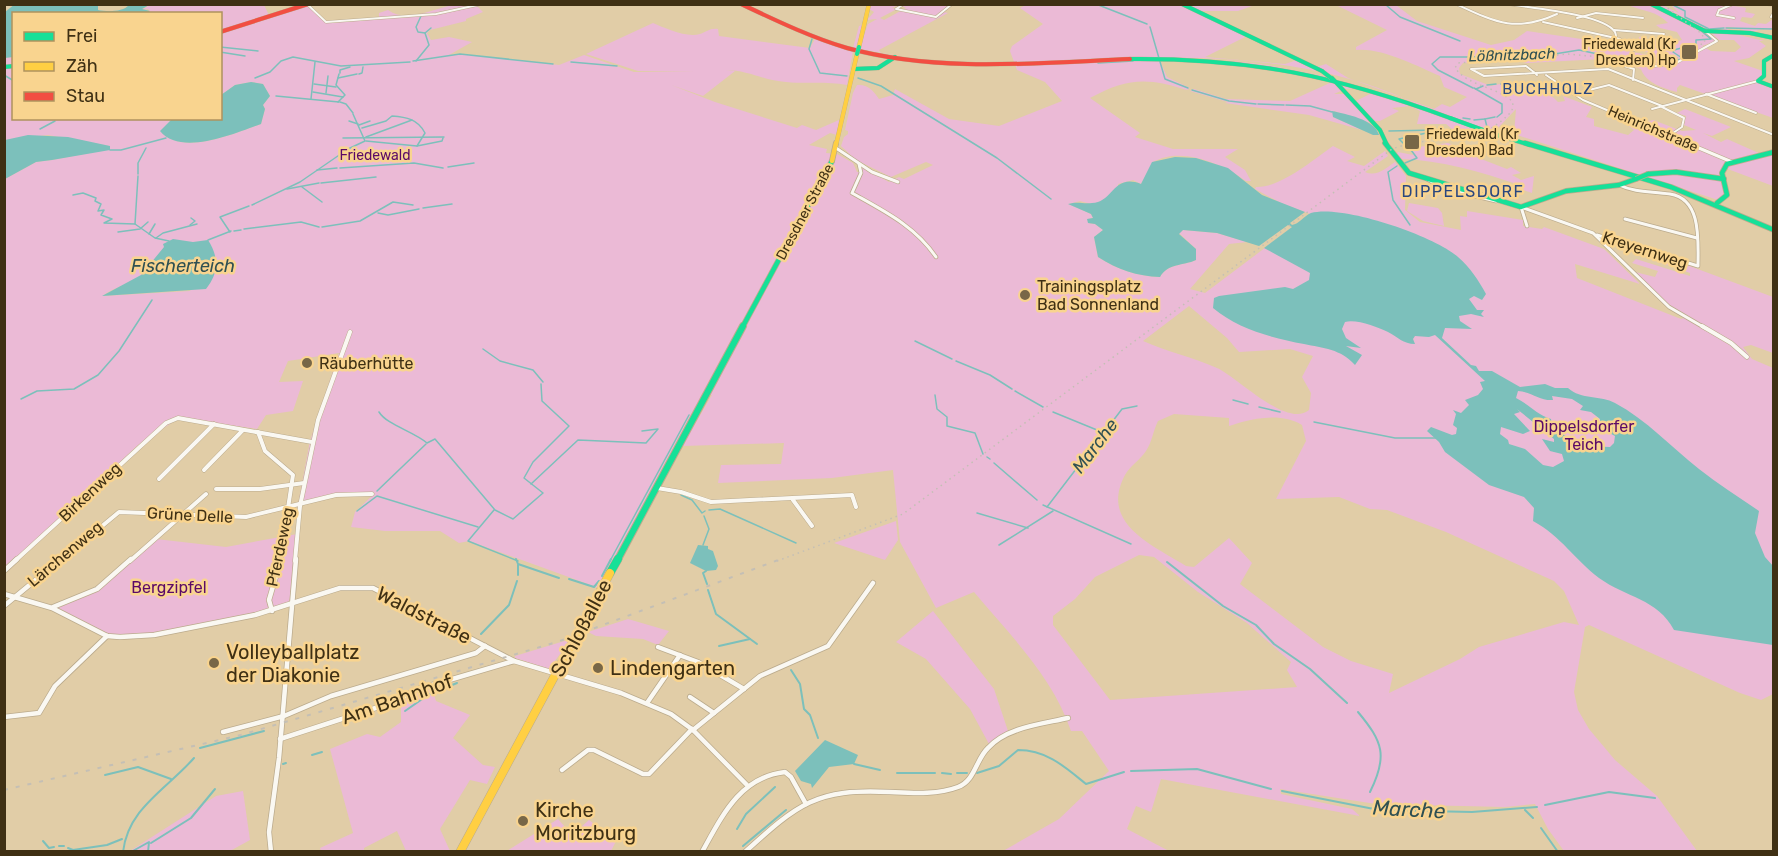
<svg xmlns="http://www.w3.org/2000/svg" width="1778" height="856" font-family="Rubik,sans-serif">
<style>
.green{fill:#ebbad6;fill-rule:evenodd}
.water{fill:#7cc0bb;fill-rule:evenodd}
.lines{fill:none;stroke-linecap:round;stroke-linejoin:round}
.stream-far1{stroke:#7cc0bb;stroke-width:1.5}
.stream{stroke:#7cc0bb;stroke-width:2}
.street-far3-casing{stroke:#bbab8d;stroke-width:3}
.street-far2-casing{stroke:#bbab8d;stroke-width:4.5}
.street-far1-casing{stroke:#bbab8d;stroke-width:5}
.street-casing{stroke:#bbab8d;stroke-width:6}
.fast-far3-casing{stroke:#bbab8d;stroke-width:4.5}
.fast-far2-casing{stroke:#bbab8d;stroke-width:6}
.fast-far1-casing{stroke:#bbab8d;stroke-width:8}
.fast-casing{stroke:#bbab8d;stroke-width:9}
.slow-far2-casing{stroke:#bbab8d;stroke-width:4.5}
.slow-far1-casing{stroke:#bbab8d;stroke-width:6}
.slow-casing{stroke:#bbab8d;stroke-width:9}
.jam-casing{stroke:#bbab8d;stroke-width:4.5}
.street-far3{stroke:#faf8f2;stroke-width:2}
.street-far2{stroke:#faf8f2;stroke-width:3}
.street-far1{stroke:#faf8f2;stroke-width:4}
.street{stroke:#faf8f2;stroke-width:4.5}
.fast-far3{stroke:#16e098;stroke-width:4}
.fast-far2{stroke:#16e098;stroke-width:4.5}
.fast-far1{stroke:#16e098;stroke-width:6}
.fast{stroke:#16e098;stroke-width:8}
.slow-far2{stroke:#ffcf43;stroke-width:4}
.slow-far1{stroke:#ffcf43;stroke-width:4.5}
.slow{stroke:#ffcf43;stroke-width:8}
.jam{stroke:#f24e42;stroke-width:4}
.rail-far1{stroke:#c4bfb5;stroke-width:1.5;stroke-dasharray:1.5 4;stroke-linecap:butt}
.rail{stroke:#c4bfb5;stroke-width:2;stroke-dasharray:4 8;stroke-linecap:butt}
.fast-bridge-far1-casing{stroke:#bbab8d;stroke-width:4.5;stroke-linecap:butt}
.fast-bridge-casing{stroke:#bbab8d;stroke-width:6;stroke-linecap:butt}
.fast-bridge-far1{stroke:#16e098;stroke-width:4}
.fast-bridge{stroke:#16e098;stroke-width:4.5}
.poi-dot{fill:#786747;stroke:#f9d48f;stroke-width:2}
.labels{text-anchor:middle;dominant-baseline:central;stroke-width:5;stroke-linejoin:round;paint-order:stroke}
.far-poi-label{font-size:14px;fill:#3f3014;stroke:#f9d48f;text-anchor:end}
.far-street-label{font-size:14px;fill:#3f3014;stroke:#f9d48f}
.far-park-label{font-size:14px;fill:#5b0a67;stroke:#f9d48f}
.far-water-label{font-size:15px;font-style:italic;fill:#2f5052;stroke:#f9d48f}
.far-neighbourhood-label{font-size:15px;letter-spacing:1.5px;fill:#2a477f;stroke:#f9d48f}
.far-quarter-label{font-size:16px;letter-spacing:1.5px;fill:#2a477f;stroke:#f9d48f}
.street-label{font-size:16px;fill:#3f3014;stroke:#f9d48f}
.poi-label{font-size:16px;fill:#3f3014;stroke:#f9d48f;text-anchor:start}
.park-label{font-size:16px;fill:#5b0a67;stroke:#f9d48f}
.water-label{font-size:18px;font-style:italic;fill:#2f5052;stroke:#f9d48f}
.near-street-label{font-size:20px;fill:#3f3014;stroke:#f9d48f}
.near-poi-label{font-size:20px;fill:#3f3014;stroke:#f9d48f;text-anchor:start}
.near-water-label{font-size:21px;font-style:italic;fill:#2f5052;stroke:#f9d48f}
</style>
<rect width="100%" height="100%" fill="#e1cda7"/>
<g class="green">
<path d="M1717,4L1742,7L1746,8L1745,12L1755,14L1752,18L1742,17L1740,21L1755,26L1758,23L1766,24L1773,19V30L1761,29L1751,33C1739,29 1738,27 1726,27L1730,31C1707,31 1695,28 1676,13L1670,14C1681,21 1710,33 1717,41L1702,46L1711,51L1735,52L1741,47L1734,40H1719L1710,32L1731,33L1764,41H1759L1766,46L1749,58L1734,61L1763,71L1764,76L1759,82L1773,87V118L1680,85L1677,88V92C1662,88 1645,82 1641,69L1616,60L1602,59L1527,63L1513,60L1473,62L1463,63L1459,68L1460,74L1491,86C1512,79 1543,85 1558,102L1565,101L1563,96L1592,107L1586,117L1594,119V126L1628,135L1634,130L1619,118L1623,116L1642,124L1653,120L1682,131L1696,130L1684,125L1686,116L1677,113L1685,109L1731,127L1712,136L1703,133L1721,142L1727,139L1761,154L1724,165L1721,172L1725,194L1718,200L1514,134L1516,109L1495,131L1466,140L1446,124H1417L1420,111L1410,106L1392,108L1399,111L1380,121H1373L1356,101L1372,93L1362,88L1346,89L1336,81L1323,77L1225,60L1267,65L1323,76L1423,107C1343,67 1247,56 1159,58L1167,77L1190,88L1187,90C1148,77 1126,78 1090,98L1140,133L1135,137L1173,149H1238L1225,157L1245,170L1251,181H1246C1222,164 1182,146 1153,162L1141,184L1133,180L1118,184V193C1103,210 1097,205 1080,201L1069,204L1091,214L1093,218L1088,219V223L1095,224L1103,230L1094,237L1098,257C1118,270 1137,276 1160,277C1168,263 1183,266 1196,260V249L1179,233L1183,230L1217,233L1247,242L1229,244L1190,289L1205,293L1310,214L1281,203L1255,189L1256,187C1280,188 1313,160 1333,146L1355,157L1347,161L1364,166L1385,151L1388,156L1365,172C1377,177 1385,169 1395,162L1406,176L1405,210L1420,222L1461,230L1460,216L1467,217V211L1523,220V226L1542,229L1544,227L1604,249L1640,284L1575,264L1577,278L1681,319L1686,317L1664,301L1635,272L1655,277L1658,271L1632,263L1636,259L1690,276V273L1646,257L1649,251L1773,297V353L1751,345L1743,347L1752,359L1773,368V694L1761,700L1740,693L1589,625L1585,627L1574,692L1578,710L1589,729L1615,760L1657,796L1697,851H1564L1548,829L1535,804L1505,807L1376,804L1280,789L1281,794L1352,809L1360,816L1161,779L1151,812L1136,806L1127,829L1169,851H1003L1059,819L1109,771L1082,731H1071C1053,677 1010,635 974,592L936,608L900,542L893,470L832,478L718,483L721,465L781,464L784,443L682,446L712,395L704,394L697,405L599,588L469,541L459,543L440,531H385L351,527L355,512L375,493L336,494L298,505L310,441L339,353L288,361L279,382L303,381L293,411L266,415L257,429L179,418L138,445L5,570V179L36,162L52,160L110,149L109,146L48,135L5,140V58L13,57L14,118L172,119L161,131C181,157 236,133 261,124L265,109L263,105L270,96L263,84L251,82L235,85L221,95L220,14L146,13L150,12L148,9L142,10L149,5H264L270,17L307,6L328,23L379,19V13L388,10C408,24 434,8 454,5C462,3 471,5 479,5L477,6L483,12L466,19V21L430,30L427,33L431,40L449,37L472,42L449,55L460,54L559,65L584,55L634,72H695L638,71L586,54L653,23C665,28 686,38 700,34C707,32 709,28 718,29L719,36L810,48L815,39L853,51L847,85C826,81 807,84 786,82C765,81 748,70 726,70L735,71L703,96L671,85L715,102L797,128L802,125L816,130L839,120L837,135L830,133L809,145L827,149L826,153L837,154L853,163L857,172H861V166L889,182L899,177L904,179L933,165L926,162L891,177L856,160L841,146L844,137L848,134V131L845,130L853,93L857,85C869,84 874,92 879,99L893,95L895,89L949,119L999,126L1062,101L1045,82L1017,70L1010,51L1012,46L1043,24L1020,8L1026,5H1255L1238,11H1196L1247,36L1205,57L1285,64L1300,59L1316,67L1326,64L1348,78L1434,109L1442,104L1450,107L1467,97L1444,87L1440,76C1417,66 1381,47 1356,50V47L1387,30L1336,5H1396L1417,21L1491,45L1514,40L1527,31L1595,41L1593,45L1648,55V52L1640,50L1639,37L1670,44L1682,40L1677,32L1660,28L1656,25L1668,23C1657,11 1642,11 1628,5H1662L1679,13L1671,5ZM184,254L201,268L190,291L103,296C115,283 161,280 160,260ZM1189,306L1227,338L1239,352L1290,349L1313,356L1302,377L1311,393L1309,410C1287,429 1236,376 1217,368C1193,357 1167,352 1143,341ZM1174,414L1229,418V426C1234,425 1237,423 1242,422C1262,417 1284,414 1302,425L1306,441L1276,499L1339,497L1370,509L1387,510L1446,532L1554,581L1564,591L1579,625L1564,622L1479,647L1460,659L1389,693L1393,674L1351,661L1323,647L1240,584L1252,563L1229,538L1194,567L1186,566C1153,545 1099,524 1125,475C1130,466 1140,460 1146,451C1152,442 1153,431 1158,421ZM1139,555L1154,557L1198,592L1247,623L1291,662L1287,670L1297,687L1110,700L1053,625V616L1075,599L1095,577Z"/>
<path d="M871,5H898L892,8L897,9L880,18L884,20L906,8L902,6L905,5H952L943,12L948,13L879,50L881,53L900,56L853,48L859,26L862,25L856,47H860L868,24L877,19L867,20L874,12L869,9Z"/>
<path d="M1332,82L1343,90L1334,94H1346L1370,123L1334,111L1333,117L1362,130L1309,115L1225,103L1228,102L1190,91L1194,89L1226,99L1290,101Z"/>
<path d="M1448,143L1452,145L1450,147L1507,169L1511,167L1521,173L1512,175L1521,180L1534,176L1532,193L1517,188L1520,185C1480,172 1442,160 1400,159L1397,154L1398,152L1413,155L1411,148Z"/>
<path d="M1773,153V186L1725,168L1728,166Z"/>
<path d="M1409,203L1438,208L1442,213L1444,226L1423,221L1407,211Z"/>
<path d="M896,521L898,540L885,560L834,543Z"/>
<path d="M297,534L289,605L272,611L151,636H107L52,608L90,593L156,539L226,547Z"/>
<path d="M933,611L994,689L1008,731L989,744L970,709L926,659L896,642Z"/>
<path d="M628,619L669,631L658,645L643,639L596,636L588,632Z"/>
<path d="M571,639L549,669L515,658V656Z"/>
<path d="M431,685L436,701L470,715L453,738L483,765L495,767L487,784L470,780L440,829L450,851H406L397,831L364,848V851H321L320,848L353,833L330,749L367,734L380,737L401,722V699L406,694Z"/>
<path d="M243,791L250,840L230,851H130L216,796Z"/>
<path d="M558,819L572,835L589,820L616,841L611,851H507Z"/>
</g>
<g class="water">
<path d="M15,4L98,5V10C107,12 123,12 129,5H149L142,9L150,11L146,14H14L13,57L5,58V12Z"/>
<path d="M251,82L263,84L270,96L263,105L265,109L261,124C236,133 181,157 160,131L172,119L220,118L221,95L235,85Z"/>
<path d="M1332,111C1345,114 1375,119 1379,135H1373L1333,117Z"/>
<path d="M28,135L68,137L110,146V150L52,160L36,162L5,179V140Z"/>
<path d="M1175,157L1196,158L1228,168L1262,195L1305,212L1290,223L1292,225C1299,224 1304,216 1311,213C1342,204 1435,236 1458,257C1470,267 1479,281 1486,294L1482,300L1474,296L1469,299L1477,310H1484L1481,314L1484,317L1471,314L1459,316L1460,321L1472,329L1445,328L1442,338L1471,365L1476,366L1479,371H1492L1520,387L1545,384L1555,388H1568C1581,400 1601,395 1615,403C1647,420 1671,447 1699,469C1718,484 1739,497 1759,511L1755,533L1765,557L1773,566V645L1674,630C1658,599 1625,597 1599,578C1575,560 1561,536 1533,521L1534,508L1524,497L1489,485L1445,452L1439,442L1427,431L1431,427L1452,435L1456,434L1457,428L1453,425L1456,414L1453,410L1461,413L1469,405L1465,400L1478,395L1483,389L1480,382L1485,381L1435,335L1429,337L1415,336L1413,339L1415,344C1403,344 1398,337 1388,332C1377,327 1357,319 1345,322L1342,329L1346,338L1361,348L1346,346L1362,355L1355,365C1341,349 1323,348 1304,344C1272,338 1238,329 1213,308L1214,298L1219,296L1285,287L1293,289L1309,280L1310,273L1264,248L1292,227L1288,225L1259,246L1217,233L1183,230L1179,234L1196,249V260C1183,266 1168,263 1160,277C1137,276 1118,270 1098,257L1094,237L1103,230L1095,224L1088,223L1087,219L1093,218L1091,214L1068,204C1078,201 1082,204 1092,203C1113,203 1113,173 1141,184L1152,162ZM1518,391C1532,392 1540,401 1553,400L1552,396L1572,399L1583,406L1580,410L1591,412L1600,419V428L1615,436L1614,443L1610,447C1591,447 1570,440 1552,428L1551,419C1536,414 1530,405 1516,398ZM1517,409L1554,439V442L1542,439L1550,451L1562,454L1564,461L1553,467L1543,465L1525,449L1509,444L1508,440L1500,434L1501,427L1523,434L1530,431L1514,414L1520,412Z"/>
<path d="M173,239L193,242L208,240C219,257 219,273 206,289L102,296L141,275L164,247L163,244Z"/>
<path d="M698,545L708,546V549L713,551L718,566L716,570L706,571L690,563Z"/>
<path d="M825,740L858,755L854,764L829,767L812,788L811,784L801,781L795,771Z"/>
</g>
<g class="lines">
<g class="stream-far1">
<path d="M1096,4L1147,24"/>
<path d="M1671,4L1685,11V17L1709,29H1704"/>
<path d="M1386,5L1400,17L1460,41"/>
<path d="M421,16L416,27L418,32L425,33"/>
<path d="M1150,27L1165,79L1188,88"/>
<path d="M1726,28L1774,29"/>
<path d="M1710,29L1724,28"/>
<path d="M812,39L809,49L820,73L847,76"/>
<path d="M220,47L258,51"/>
<path d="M220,52L245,56"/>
<path d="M1682,58L1673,52L1674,50L1696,44V40L1711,39L1700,30"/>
<path d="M413,61L460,54L553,64"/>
<path d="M416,61L429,45L425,33L431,28"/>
<path d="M571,62L617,66"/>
<path d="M1098,63L1133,61"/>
<path d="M1669,63L1681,59"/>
<path d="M340,73V70L350,67"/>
<path d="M359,74L362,73L363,67"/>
<path d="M4,75L14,81"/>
<path d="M255,78L270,72L281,61L293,57L341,66L410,62"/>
<path d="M338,78L357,74"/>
<path d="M858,78L881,86L997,158L1051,199"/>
<path d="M314,84L336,87"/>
<path d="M1501,84L1538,87"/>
<path d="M1487,85L1496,84"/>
<path d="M1473,88L1438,70L1432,64L1440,57H1536L1579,50L1640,63"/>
<path d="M1474,88L1502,104V113L1497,117"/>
<path d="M1476,89L1483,86"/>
<path d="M1192,90L1229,101L1256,104"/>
<path d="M313,92L343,97"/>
<path d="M326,93L328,76"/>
<path d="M276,96L339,102"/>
<path d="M311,99L315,62"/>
<path d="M338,102L345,95L336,85L339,74"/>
<path d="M340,102L346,104L353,113"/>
<path d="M1258,104L1284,105"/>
<path d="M1286,105L1310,106L1332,112"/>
<path d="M1463,118L1470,119"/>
<path d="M1474,120L1485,119"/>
<path d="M349,121L358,124"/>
<path d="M359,125L370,121"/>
<path d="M362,128L386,121L392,116C406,117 418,119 425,133L417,146"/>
<path d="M40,129L55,121"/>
<path d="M1484,129L1487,127L1485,119L1495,117"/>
<path d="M1389,131L1436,130"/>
<path d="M366,137L412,120"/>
<path d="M343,138L444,137"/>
<path d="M366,141L417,146L442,141L443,138"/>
<path d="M1403,143L1399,139L1440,130L1480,131"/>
<path d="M110,150H121L166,138"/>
<path d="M1405,163L1417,158L1408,146"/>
<path d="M1397,166L1388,172L1393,200L1410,225"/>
<path d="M448,167L474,163"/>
<path d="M340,168L414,163L443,168"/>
<path d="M317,170L337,168"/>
<path d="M138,174V163L146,148"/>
<path d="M138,176L135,224L155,238L169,241"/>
<path d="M321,183L376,177"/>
<path d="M302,187L322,202"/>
<path d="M287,189L319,183"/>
<path d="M73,195L83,193L96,198L95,201L101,204L98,211L104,210L101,215L112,219L104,223L135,224"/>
<path d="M252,205L300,182L348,149L365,141L353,114"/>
<path d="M423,208L452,204"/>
<path d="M378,213L388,215L419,209"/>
<path d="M190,225L195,221L191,218"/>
<path d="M322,227L360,221L393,202L413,205"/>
<path d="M244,229L301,222L319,227"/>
<path d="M234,231L241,230"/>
<path d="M118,232L140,229L148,222"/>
<path d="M230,232L220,217L249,206"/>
<path d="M149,234L155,224"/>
<path d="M156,238L163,233L197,224"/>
<path d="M208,240L231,231"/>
<path d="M915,341L952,359"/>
<path d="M483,349L500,361L533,370L543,382"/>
<path d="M956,361L990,375L1012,389"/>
<path d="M1015,391L1043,407"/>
<path d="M935,395L937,409L947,417V426L975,433L983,454"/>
<path d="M21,399L37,391L74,389L98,375L119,351L152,300"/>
<path d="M1233,400L1248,404"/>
<path d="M1259,407L1280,412"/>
<path d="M379,412C387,425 413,431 427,443L435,439L495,510L513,519L543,493L524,478L533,462L569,426L542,401L541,384"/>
<path d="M1053,412L1097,430"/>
<path d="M1314,422L1395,438H1436"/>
<path d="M987,457L990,459"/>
<path d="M994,463L1037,500"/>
<path d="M531,484L578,440L646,443L658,429L642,431"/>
<path d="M377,491L426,444"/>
<path d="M681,495L692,500L702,513L705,511"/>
<path d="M1043,505L1131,544"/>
<path d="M1047,507L1122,409L1137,406"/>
<path d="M494,510L468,541L518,561"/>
<path d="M709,510L720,509L796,543"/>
<path d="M357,511L377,496L478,527"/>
<path d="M977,513L1028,528"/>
<path d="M703,545L709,529L704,516"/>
<path d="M999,545L1053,511"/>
<path d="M610,561L689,415"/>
</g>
<g class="stream">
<path d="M516,559L518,564L559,578"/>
<path d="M1167,562L1223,606L1256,625L1274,644L1310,669L1347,703"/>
<path d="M518,565V575"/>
<path d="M706,571L703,573L707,584"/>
<path d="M602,576L611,559"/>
<path d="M569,579L594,587L599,581"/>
<path d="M708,590L716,614L757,644"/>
<path d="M481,634L509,605L517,581"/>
<path d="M719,646L750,639"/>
<path d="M791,670L800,684L804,709L810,715L818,738"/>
<path d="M405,711L428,695L457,683"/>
<path d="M1358,712C1383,742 1388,756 1370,792"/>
<path d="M200,748L264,731"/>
<path d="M312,755L322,752"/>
<path d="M283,764L286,763"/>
<path d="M854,764L880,770"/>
<path d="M1131,771L1197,769L1271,789"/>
<path d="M897,773H935"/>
<path d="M942,773L951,774"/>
<path d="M957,773H967"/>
<path d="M977,773L999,766L1018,750C1047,750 1065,767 1086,784L1124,772"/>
<path d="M105,775L138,767L171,779"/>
<path d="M1282,791L1379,810L1472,812L1537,807"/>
<path d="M1545,805L1609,792L1655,798"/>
<path d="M1525,810L1533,818"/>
<path d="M1541,828L1558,852"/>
<path d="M737,829L746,814L775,787"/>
<path d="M43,841L49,848L54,847"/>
<path d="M151,843L191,818L215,789"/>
<path d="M59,846H64"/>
<path d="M743,846L786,810"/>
<path d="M68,848L73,850L107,845L122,839"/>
<path d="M123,852C128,808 167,789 194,758"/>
<path d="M131,852L149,842L148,852"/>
</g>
<defs>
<g id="street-far3">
<path d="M904,4L896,9L936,17L952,4"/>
<path d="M1456,4C1495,22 1515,33 1557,14"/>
<path d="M1508,4C1530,8 1604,14 1615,32C1617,36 1616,40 1615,45L1634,50"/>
<path d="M1733,4L1719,10L1717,15L1734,18"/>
<path d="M1761,4L1774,5"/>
<path d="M308,5L326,22L436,14L482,4"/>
<path d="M1771,17L1774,12"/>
<path d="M1577,18L1596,13L1643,18"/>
<path d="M1543,22L1620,39"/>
<path d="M1614,30L1664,34"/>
<path d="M1602,60L1655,66L1676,63L1717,41L1705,31"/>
<path d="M1618,64L1634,69L1633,80"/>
<path d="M1526,66L1535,73L1484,76L1471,69Z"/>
<path d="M1535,73L1537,75"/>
<path d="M1535,73L1608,69L1774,135"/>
<path d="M1546,75L1583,100L1690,145"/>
<path d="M1573,94L1609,85L1662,106"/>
<path d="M1706,94L1756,113"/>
<path d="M1662,107L1684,118L1682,127L1670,135"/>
<path d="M1652,109L1758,81"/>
</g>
<g id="street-far2">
<path d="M1687,143L1732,162"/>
<path d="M836,148L872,172L898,182"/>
<path d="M859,164L861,173L852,193C884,211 915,226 936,257"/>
<path d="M1427,179L1445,189L1496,201"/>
<path d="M1521,207L1593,233L1669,307L1705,328"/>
<path d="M1521,207L1527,226"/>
<path d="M1625,219L1697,238"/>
<path d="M1597,235L1698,266C1698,241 1702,199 1670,194C1652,191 1636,193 1619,185"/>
</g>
<g id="street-far1">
<path d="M1702,326L1731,343L1747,357"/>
<path d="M258,432L265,451L293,475L280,561"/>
<path d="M204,470L243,430"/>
<path d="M159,479L214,424"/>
<path d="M657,488L681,492L711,502L852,495L856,507"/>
<path d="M216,489H260L304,483"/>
<path d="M793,500L812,526"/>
<path d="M15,561L166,423L178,418L312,442"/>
<path d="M60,561L119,512L246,517L336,495L372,494"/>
<path d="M130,561L206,494"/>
<path d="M295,561L300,506L318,420L350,332"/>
</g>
<g id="street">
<path d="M4,571L17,559"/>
<path d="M4,594L52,608L107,636L120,637L154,635L255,615L340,588H373L514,661L621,693L671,714L693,730L747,785"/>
<path d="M4,606L61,559"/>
<path d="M53,607L97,589L131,559"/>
<path d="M272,611L269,600L281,559"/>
<path d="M658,647L698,662L744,689"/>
<path d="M690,697L714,713"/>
<path d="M647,703L680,655"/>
<path d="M4,717L39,713L55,686L107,636"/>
<path d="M693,730L760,676L828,646L873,583"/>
<path d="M223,732L284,716L331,696L476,653L485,646"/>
<path d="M280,739L397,701L415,690L514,661"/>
<path d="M562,770L588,750H594L643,774H649L692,729"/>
<path d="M271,852L269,832L279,758L296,559"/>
<path d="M702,852C722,816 740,777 785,772L791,777L806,804"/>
<path d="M745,852C798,804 816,788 890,792C912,793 937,795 958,787C975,781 976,759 988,748C1007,727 1042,724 1068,718"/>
</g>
<g id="fast-far3">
<path d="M1182,4L1322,71"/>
<path d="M1651,4L1705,31L1750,33L1774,38"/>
<path d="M1774,55L1764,61V76L1758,81L1774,87"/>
<path d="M1130,59C1251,58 1337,76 1450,118"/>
<path d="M4,67L14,66"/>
<path d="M854,69L878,68L895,57"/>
<path d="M1332,78L1380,130L1387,145"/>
<path d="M1494,134L1530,145"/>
</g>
<g id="fast-far2">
<path d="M1385,143L1409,173L1521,207L1566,191L1619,185L1636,179"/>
<path d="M1525,143L1671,187L1774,230"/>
<path d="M1648,174L1676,172L1724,179"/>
<path d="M1717,203L1727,195L1722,173L1727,164L1774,152"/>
<path d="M742,328L832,161"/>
</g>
<path id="fast-far1" d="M617,561L743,326"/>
<path id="fast" d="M610,573L618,559"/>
<g id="slow-far2">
<path d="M859,47L869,4"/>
<path d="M836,145L857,54"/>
</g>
<path id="slow-far1" d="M832,161L836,143"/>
<path id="slow" d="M460,852L610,573"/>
<g id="jam">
<path d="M741,4C775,20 810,37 847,48C938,73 1037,63 1130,59"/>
<path d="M220,32L308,4"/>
</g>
</defs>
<use href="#street-far3" class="street-far3-casing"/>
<use href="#street-far2" class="street-far2-casing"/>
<use href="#street-far1" class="street-far1-casing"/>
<use href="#street" class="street-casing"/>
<use href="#fast-far3" class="fast-far3-casing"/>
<use href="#fast-far2" class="fast-far2-casing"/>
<use href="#fast-far1" class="fast-far1-casing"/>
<use href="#fast" class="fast-casing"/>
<use href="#slow-far2" class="slow-far2-casing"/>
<use href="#slow-far1" class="slow-far1-casing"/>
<use href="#slow" class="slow-casing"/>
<use href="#jam" class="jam-casing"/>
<use href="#street-far3" class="street-far3"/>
<use href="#street-far2" class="street-far2"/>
<use href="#street-far1" class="street-far1"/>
<use href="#street" class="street"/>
<use href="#fast-far3" class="fast-far3"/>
<use href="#fast-far2" class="fast-far2"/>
<use href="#fast-far1" class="fast-far1"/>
<use href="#fast" class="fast"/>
<use href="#slow-far2" class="slow-far2"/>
<use href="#slow-far1" class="slow-far1"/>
<use href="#slow" class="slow"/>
<use href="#jam" class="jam"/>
<path class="rail-far1" d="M777,561L903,514L1392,149C1440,131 1472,153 1512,111L1513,102C1496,86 1469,87 1455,68L1458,63L1568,54L1661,63L1676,59L1705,42L1702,34L1662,4"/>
<path class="rail" d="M4,790L241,735L557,642L781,559"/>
<defs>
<g id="fast-bridge-far1">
<path d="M857,54L859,47"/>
<path d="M1322,71L1331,78"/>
<path d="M1450,118L1494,134"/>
</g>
<path id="fast-bridge" d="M1636,179L1648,174"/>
</defs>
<use href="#fast-bridge-far1" class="fast-bridge-far1-casing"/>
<use href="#fast-bridge" class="fast-bridge-casing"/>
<use href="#fast-bridge-far1" class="fast-bridge-far1"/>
<use href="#fast-bridge" class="fast-bridge"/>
</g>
<g class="poi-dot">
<rect x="1681" y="44" width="16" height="16" rx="3"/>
<rect x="1404" y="134" width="16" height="16" rx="3"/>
<circle cx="1025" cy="295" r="6"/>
<circle cx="307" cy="363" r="6"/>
<circle cx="214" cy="663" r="6"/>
<circle cx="598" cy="668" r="6"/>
<circle cx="523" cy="821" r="6"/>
</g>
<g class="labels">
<g class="far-poi-label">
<text x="1676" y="44">Friedewald (Kr<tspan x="1676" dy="16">Dresden) Hp</tspan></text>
<text x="1426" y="134" text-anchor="start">Friedewald (Kr<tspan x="1426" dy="16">Dresden) Bad</tspan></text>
</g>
<g class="far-street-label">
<text transform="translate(1653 129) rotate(23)">Heinrichstraße</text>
<text transform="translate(805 212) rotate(-62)">Dresdner Straße</text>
</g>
<g class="far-park-label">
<text x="375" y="155">Friedewald</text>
</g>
<g class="far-water-label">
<text transform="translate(1512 55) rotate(-2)">Lößnitzbach</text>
</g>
<g class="far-neighbourhood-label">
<text x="1548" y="89">BUCHHOLZ</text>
</g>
<g class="far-quarter-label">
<text x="1463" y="191">DIPPELSDORF</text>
</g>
<g class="street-label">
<text transform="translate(1645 250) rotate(18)">Kreyernweg</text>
<text transform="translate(90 492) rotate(-43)">Birkenweg</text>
<text transform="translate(190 515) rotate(3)">Grüne Delle</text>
<text transform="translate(280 547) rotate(-78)">Pferdeweg</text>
<text transform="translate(65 554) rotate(-40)">Lärchenweg</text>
</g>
<g class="poi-label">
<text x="1037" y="286">Trainingsplatz<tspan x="1037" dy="18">Bad Sonnenland</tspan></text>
<text x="319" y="363">Räuberhütte</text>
</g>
<g class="park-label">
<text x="1584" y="426">Dippelsdorfer<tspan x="1584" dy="18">Teich</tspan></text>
<text x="169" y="587">Bergzipfel</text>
</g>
<g class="water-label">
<text x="183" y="266">Fischerteich</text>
<text transform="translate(1095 446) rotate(-53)">Marche</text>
</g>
<g class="near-street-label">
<text transform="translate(424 615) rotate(27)">Waldstraße</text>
<text transform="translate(581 628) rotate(-62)">Schloßallee</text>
<text transform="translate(397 699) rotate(-19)">Am Bahnhof</text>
</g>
<g class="near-poi-label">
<text x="226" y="652">Volleyballplatz<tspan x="226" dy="23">der Diakonie</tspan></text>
<text x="610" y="668">Lindengarten</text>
<text x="535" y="810">Kirche<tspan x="535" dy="23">Moritzburg</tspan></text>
</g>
<g class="near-water-label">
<text transform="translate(1409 809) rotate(3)">Marche</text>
</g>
</g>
<rect width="1778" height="856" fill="none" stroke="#3f3014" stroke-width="12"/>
<rect x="12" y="12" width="210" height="108" fill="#f9d48f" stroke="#af925e" stroke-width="1.5"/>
<rect x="24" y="32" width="30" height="9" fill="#16e098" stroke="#af925e" stroke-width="1.5"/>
<text x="66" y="42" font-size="18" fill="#3f3014">Frei</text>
<rect x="24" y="62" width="30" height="9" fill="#ffcf43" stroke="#af925e" stroke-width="1.5"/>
<text x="66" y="72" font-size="18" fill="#3f3014">Zäh</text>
<rect x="24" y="92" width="30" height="9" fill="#f24e42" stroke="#af925e" stroke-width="1.5"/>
<text x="66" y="102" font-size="18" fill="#3f3014">Stau</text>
</svg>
